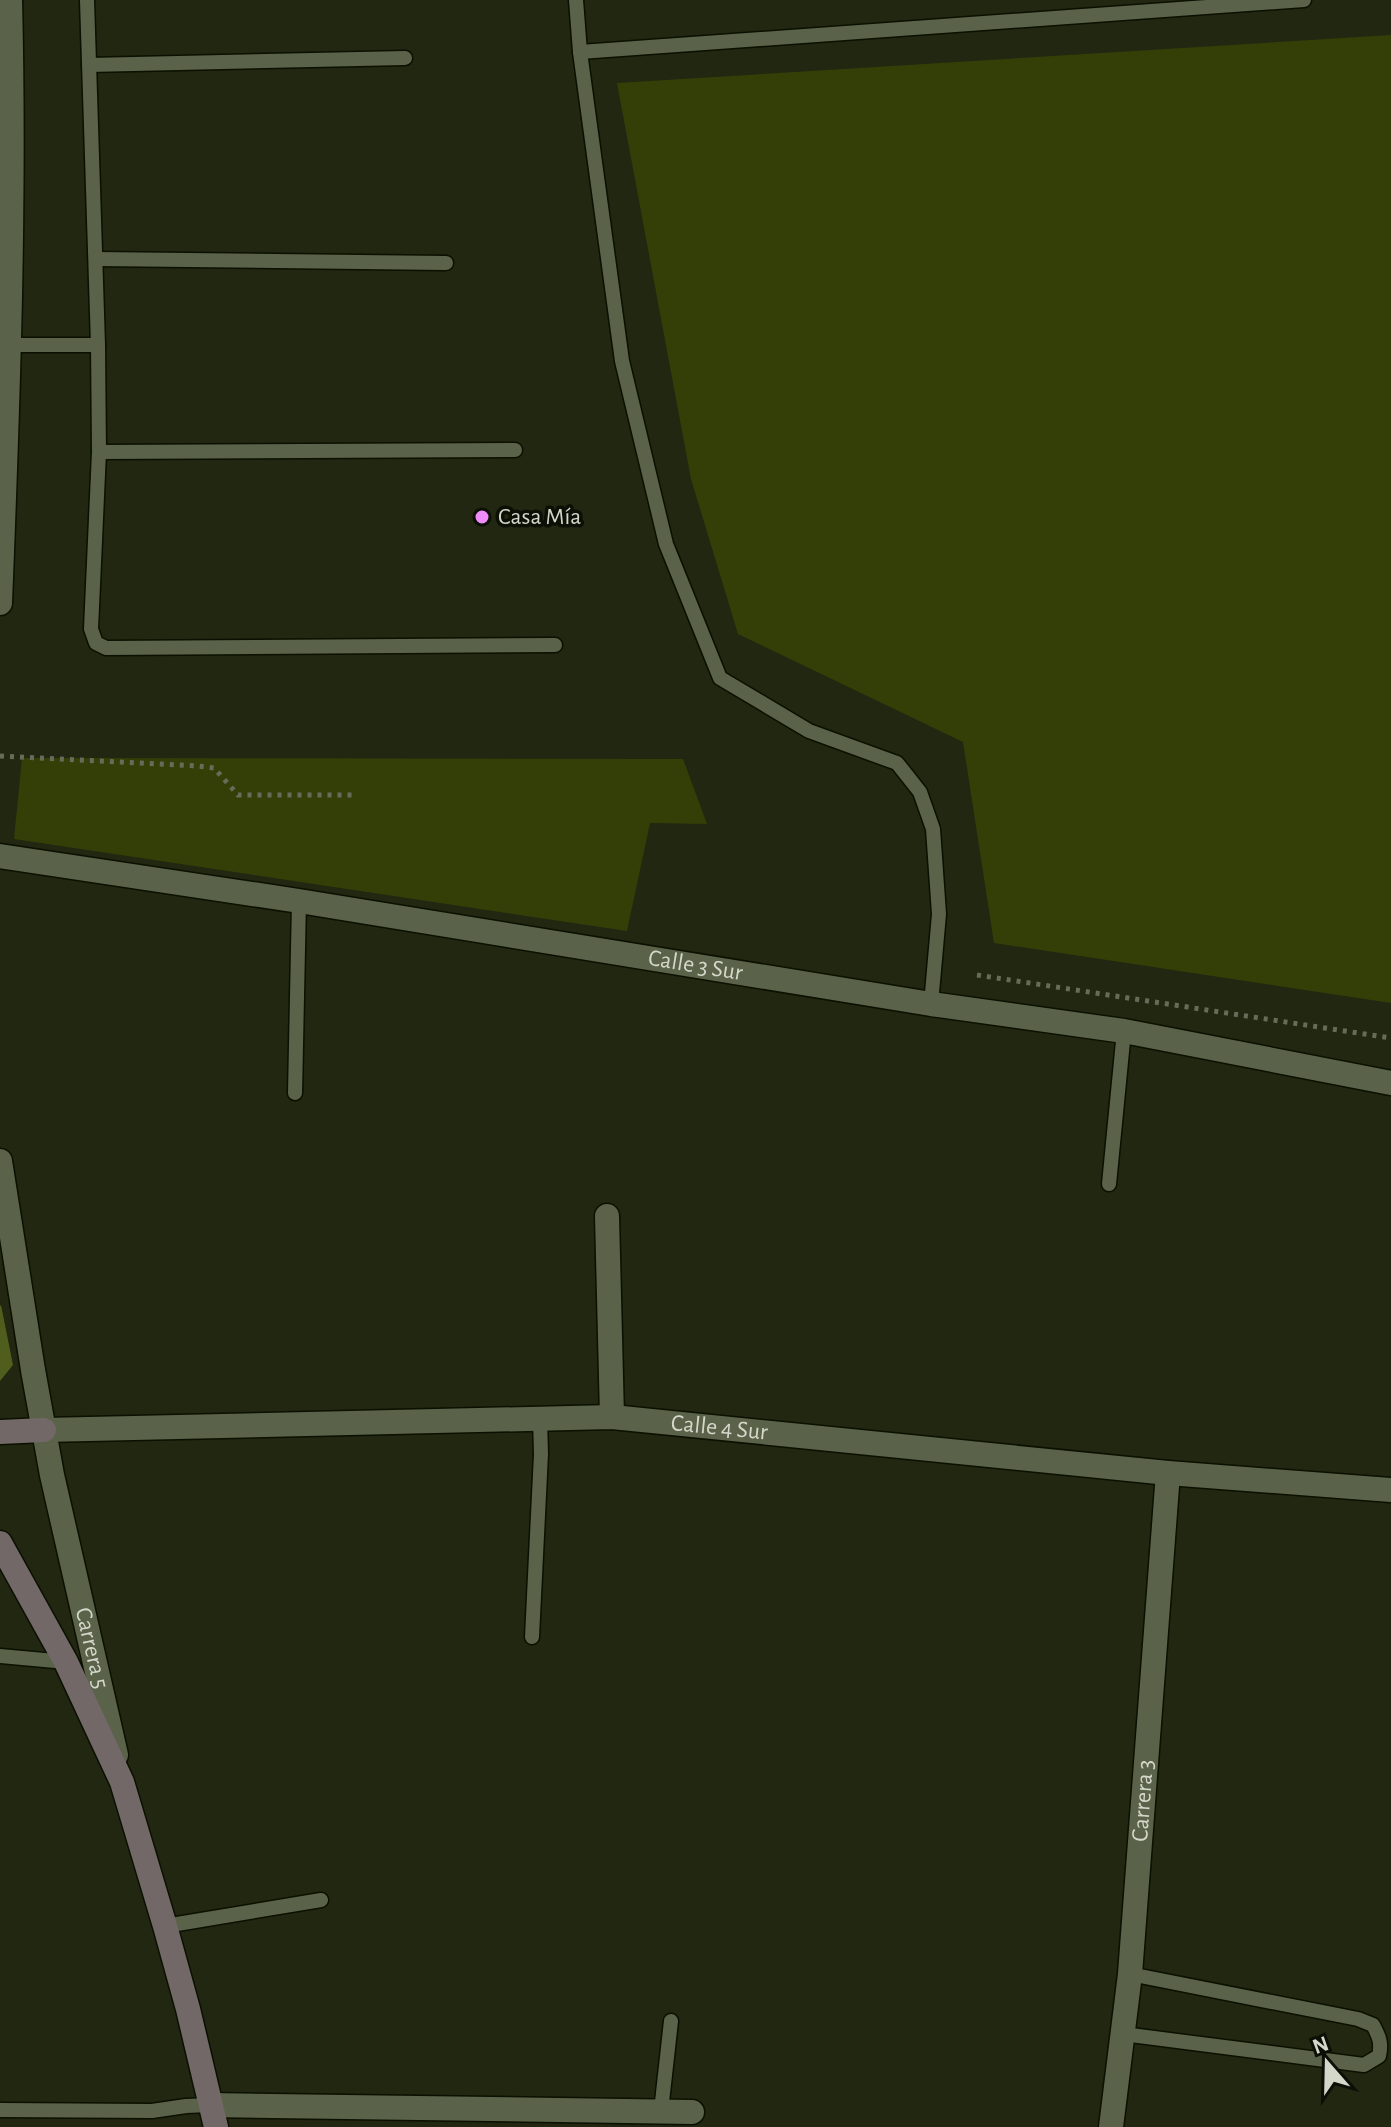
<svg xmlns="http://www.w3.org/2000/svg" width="1391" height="2127" font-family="'Alegreya Sans',sans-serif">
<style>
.green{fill:#333f06}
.building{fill:#4f5e1d}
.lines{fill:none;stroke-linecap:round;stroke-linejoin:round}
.service-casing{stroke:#0b1000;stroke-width:17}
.minor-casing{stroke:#0b1000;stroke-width:27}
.secondary-casing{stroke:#0b1000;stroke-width:27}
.path{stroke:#666c59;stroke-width:5;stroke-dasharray:4 6;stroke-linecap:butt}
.service{stroke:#5a6249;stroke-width:14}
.minor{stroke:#5a6249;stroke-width:24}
.secondary{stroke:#716867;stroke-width:24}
.poi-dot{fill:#ee8cf9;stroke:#0c0f06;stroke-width:3}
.labels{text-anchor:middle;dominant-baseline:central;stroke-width:7;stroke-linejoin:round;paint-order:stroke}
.poi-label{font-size:24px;fill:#d3d8ca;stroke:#0c0f06;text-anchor:start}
.street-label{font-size:24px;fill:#d3d8ca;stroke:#0c0f06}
</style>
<rect width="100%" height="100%" fill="#212711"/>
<g class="green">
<path d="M1391,35V1003L994,943L963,742L738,634L691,479L617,83Z"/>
<path d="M22,758L683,759L707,824L650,823L627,931L14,839Z"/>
</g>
<path class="building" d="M1,1305L13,1365L0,1381V1306Z"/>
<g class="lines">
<defs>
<g id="service">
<path d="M87,0L98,345L99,452L91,629L96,643L106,648L555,645"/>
<path d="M576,0L580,52L622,361L666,544L720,678L809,731L897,763L920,792L933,829L939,914L931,1004"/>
<path d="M580,52L1304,0"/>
<path d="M89,65L405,58"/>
<path d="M96,259L446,263"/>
<path d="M9,345H98"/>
<path d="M99,452L515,450"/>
<path d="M295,1093L299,901"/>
<path d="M1109,1184L1124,1031"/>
<path d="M532,1637L541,1454L540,1418"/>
<path d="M0,1656L66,1662"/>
<path d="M165,1926L321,1900"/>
<path d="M1123,2034L1364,2065L1379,2056C1382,2043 1379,2036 1373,2025L1358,2019L1130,1974"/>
<path d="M0,2110L152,2111L186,2106L210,2105"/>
<path d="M661,2111L671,2021"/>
</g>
<g id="minor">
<path d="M0,603C8,402 15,201 10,0"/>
<path id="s1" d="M0,856L299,901L931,1004L1124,1031L1391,1083"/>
<path id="s2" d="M0,1161L33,1370L52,1475L116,1755"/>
<path d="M607,1216L612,1417"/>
<path id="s3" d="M44,1430L612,1417L1168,1473L1391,1490"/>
<path d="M210,2105L692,2112"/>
<path id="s4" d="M1111,2127L1130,1974L1168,1473"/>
</g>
<g id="secondary">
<path d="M0,1432L44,1430"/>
<path d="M0,1543L66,1662L122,1782L165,1926L188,2009L216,2127"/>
</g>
</defs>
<use href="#service" class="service-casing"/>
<use href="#minor" class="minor-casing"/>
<use href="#secondary" class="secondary-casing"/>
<g class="path">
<path d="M0,756L198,766L214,768L238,795H353"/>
<path d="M977,975L1391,1038"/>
</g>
<use href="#service" class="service"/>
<use href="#minor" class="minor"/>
<use href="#secondary" class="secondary"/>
</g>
<circle class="poi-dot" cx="482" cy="517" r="8"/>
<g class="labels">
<g class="poi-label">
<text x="498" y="517">Casa Mía</text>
</g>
<g class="street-label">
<text stroke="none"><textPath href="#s1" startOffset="704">Calle 3 Sur</textPath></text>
<text stroke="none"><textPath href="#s3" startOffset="676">Calle 4 Sur</textPath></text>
<text stroke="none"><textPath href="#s2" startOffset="496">Carrera 5</textPath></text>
<text stroke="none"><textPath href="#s4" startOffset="328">Carrera 3</textPath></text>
</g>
</g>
<g transform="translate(1327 2063) rotate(340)" stroke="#0c0f06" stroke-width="6" paint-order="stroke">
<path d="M0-6L14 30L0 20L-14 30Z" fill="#d3d8ca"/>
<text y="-12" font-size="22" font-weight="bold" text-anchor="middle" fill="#d3d8ca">N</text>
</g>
</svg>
